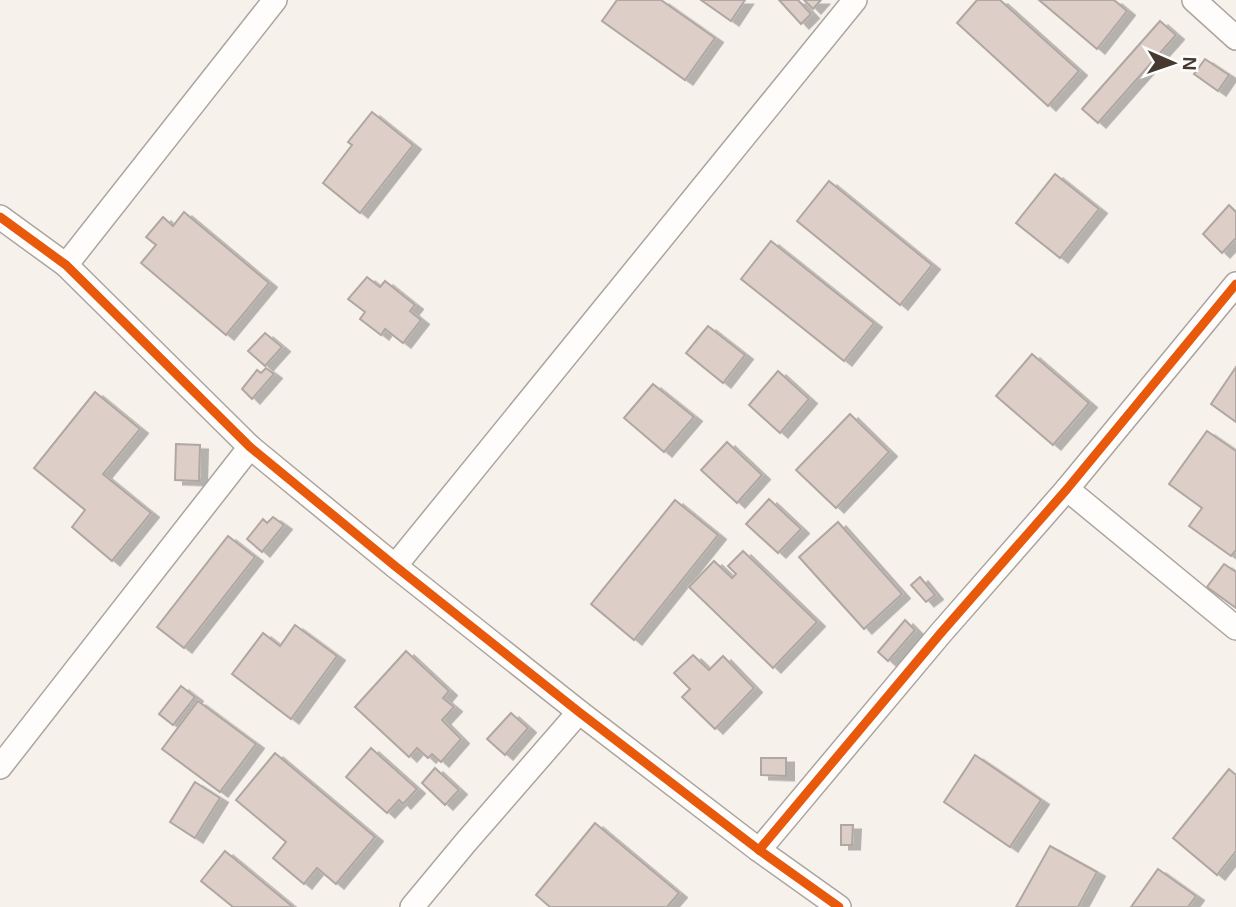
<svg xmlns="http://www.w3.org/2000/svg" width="1236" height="907" font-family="Arial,sans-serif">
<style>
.building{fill:#ddcec8;stroke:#b0a7a2;stroke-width:2;filter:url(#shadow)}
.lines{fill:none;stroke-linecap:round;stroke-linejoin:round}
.street-casing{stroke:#aca49e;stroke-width:26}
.street{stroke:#fefdfc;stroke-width:23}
.cycleway-casing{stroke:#fff;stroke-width:13}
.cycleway{stroke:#e8590c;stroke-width:9}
</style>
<defs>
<filter id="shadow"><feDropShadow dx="8" dy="4.5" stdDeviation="0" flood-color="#0004"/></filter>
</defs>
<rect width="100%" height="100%" fill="#f7f1ec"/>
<g class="building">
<path d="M617,0H661L715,38L685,80L602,21Z"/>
<path d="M701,0H745L731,21Z"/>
<path d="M779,0H798L811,14L801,24Z"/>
<path d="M804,0H821L813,9Z"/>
<path d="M977,0H1000L1079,71L1048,106L957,23Z"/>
<path d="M1039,0H1114L1127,11L1097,49Z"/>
<path d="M1160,21L1176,35L1098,123L1082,109Z"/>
<path d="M1205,59L1229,75L1218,91L1194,74Z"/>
<path d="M372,112L413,145L360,213L323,183L352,145L348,142Z"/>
<path d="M1055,174L1099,209L1060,258L1016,223Z"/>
<path d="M829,181L932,265L900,305L797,221Z"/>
<path d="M1229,205L1236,212V238L1222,253L1203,234Z"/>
<path d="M184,212L269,283L226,335L141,263L156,245L146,237L163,217L173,226Z"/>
<path d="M771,241L874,323L844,361L741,279Z"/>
<path d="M367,277L380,287L385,281L415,305L410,311L421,320L403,343L385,329L381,335L360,319L365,312L348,299Z"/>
<path d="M708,326L745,355L723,383L686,353Z"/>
<path d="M265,333L282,347L265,366L248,351Z"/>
<path d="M1032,354L1089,403L1053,445L996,396Z"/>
<path d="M1236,367V422L1211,404Z"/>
<path d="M266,368L274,374L252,399L242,389L257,370L261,373Z"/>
<path d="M778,371L809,399L780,433L749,405Z"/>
<path d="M653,384L694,417L664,452L624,418Z"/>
<path d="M95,392L140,429L103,474L151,513L112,561L72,527L85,510L34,468Z"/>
<path d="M850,414L889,452L836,508L796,470Z"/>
<path d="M1207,431L1236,451V550L1231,556L1189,526L1202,508L1169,484Z"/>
<path d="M727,442L762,475L737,503L701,470Z"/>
<path d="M176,444L200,445L199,481L175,480Z"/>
<path d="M769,499L801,529L778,553L746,524Z"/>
<path d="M675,500L718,535L634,640L591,604Z"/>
<path d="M273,517L284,525L262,552L247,539L263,519L267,523Z"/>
<path d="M838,522L902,594L864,629L799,557Z"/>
<path d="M228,536L255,557L184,648L157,627Z"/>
<path d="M743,551L817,622L773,668L689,587L714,561L732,578L736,574L728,566Z"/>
<path d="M1224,564L1236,572V608L1207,587Z"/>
<path d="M920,577L935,595L926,602L911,585Z"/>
<path d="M905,620L915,630L888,661L878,652Z"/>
<path d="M295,625L337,656L291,719L232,674L263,633L280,646Z"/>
<path d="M406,651L449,691L443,698L454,707L442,720L461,739L441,762L432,754L428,758L417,748L409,757L355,707Z"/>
<path d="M693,655L709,670L723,656L754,688L715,729L682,697L690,689L674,673Z"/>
<path d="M181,686L195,697L173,725L159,714Z"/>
<path d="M198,701L256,744L220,792L162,749Z"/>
<path d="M511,713L528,728L505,755L487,739Z"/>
<path d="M371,748L417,789L403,804L399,800L387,813L346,777Z"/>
<path d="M275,753L375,837L336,884L317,868L304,884L273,858L286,842L236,800Z"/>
<path d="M975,755L1041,800L1010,847L944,802Z"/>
<path d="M761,758H786V776L761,775Z"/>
<path d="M435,768L459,790L445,805L422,783Z"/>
<path d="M1229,769L1236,775V851L1217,875L1173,838Z"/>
<path d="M195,782L220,798L195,838L170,822Z"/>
<path d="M595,823L679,893L667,907H550L536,895Z"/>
<path d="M841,825H853L852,845H841Z"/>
<path d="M1050,846L1097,872L1078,907H1016Z"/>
<path d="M225,851L293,907H233L201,881Z"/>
<path d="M1158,869L1196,896L1188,907H1131Z"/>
</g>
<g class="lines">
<defs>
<g id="street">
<path d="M1194,0L1236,38"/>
<path d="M0,217L66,265L250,447L395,566L579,712L759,850L839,907"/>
<path d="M66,265L275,0"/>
<path d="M1067,489L1236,628"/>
<path d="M395,566L855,0"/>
<path d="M0,767L250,447"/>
<path d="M759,850L940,634L1067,489L1236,284"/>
<path d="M412,907L466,842L579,712"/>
</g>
</defs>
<use href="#street" class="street-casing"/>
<use href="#street" class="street"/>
<defs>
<g id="cycleway">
<path d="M0,217L66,265L250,447L395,566L579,712L759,850L839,907"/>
<path d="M759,850L940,634L1067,489L1236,284"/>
</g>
</defs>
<use href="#cycleway" class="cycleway-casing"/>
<use href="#cycleway" class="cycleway"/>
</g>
<g transform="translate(1173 63) rotate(92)" stroke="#ffffff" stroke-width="5" paint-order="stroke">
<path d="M0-5L12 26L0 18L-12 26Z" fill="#453930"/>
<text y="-10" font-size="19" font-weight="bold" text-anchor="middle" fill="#453930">N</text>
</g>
</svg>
